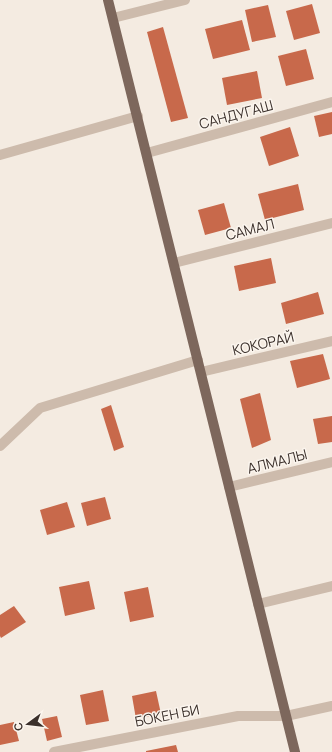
<svg xmlns="http://www.w3.org/2000/svg" width="332" height="752" font-family="Manrope,sans-serif">
<style>
.building{fill:#c8694b}
.lines{fill:none;stroke-linecap:round;stroke-linejoin:round}
.minor{stroke:#cdbbac;stroke-width:10}
.major{stroke:#7d675c;stroke-width:10}
.labels{text-anchor:middle;dominant-baseline:central;stroke-width:3;stroke-linejoin:round;paint-order:stroke}
.street-label{font-size:14px;fill:#3b302b;stroke:#fbf5ee}
</style>
<rect width="100%" height="100%" fill="#f4ebe1"/>
<g class="building">
<path d="M312,4L320,33L294,40L286,11Z"/>
<path d="M268,5L276,37L252,42L245,10Z"/>
<path d="M242,20L250,50L213,59L205,29Z"/>
<path d="M163,27L188,118L171,122L147,32Z"/>
<path d="M306,49L314,79L286,86L278,56Z"/>
<path d="M257,71L262,98L227,105L222,78Z"/>
<path d="M332,112V134L319,137L314,116Z"/>
<path d="M290,127L299,156L269,166L260,137Z"/>
<path d="M298,184L304,210L265,220L258,194Z"/>
<path d="M224,203L231,228L205,235L198,210Z"/>
<path d="M271,258L276,283L239,291L234,266Z"/>
<path d="M318,292L324,314L286,324L281,303Z"/>
<path d="M323,354L330,379L297,388L290,361Z"/>
<path d="M260,393L271,440L252,448L240,399Z"/>
<path d="M111,405L124,447L114,451L101,409Z"/>
<path d="M332,416V442L318,444L313,419Z"/>
<path d="M105,497L111,519L87,526L81,503Z"/>
<path d="M67,502L75,527L47,535L40,510Z"/>
<path d="M89,581L95,609L65,616L59,587Z"/>
<path d="M148,587L154,617L130,622L124,592Z"/>
<path d="M14,606L26,622L1,638L0,636V615Z"/>
<path d="M103,690L109,721L86,725L80,695Z"/>
<path d="M156,691L161,714L136,719L132,696Z"/>
<path d="M57,716L62,737L47,741L42,719Z"/>
<path d="M14,722L19,741L0,745V725Z"/>
<path d="M176,745L178,752H146V751Z"/>
</g>
<g class="lines">
<g class="minor">
<path d="M113,18L185,0"/>
<path d="M147,153L332,102"/>
<path d="M0,155L138,116"/>
<path d="M174,263L332,223"/>
<path d="M201,372L332,341"/>
<path d="M0,446L40,408L198,360"/>
<path d="M229,487L332,462"/>
<path d="M258,604L332,586"/>
<path d="M54,752L238,716H286L332,706"/>
</g>
<path class="major" d="M108,0L295,752"/>
</g>
<g class="labels">
<g class="street-label">
<text transform="translate(236 114) rotate(-15)">САНДУГАШ</text>
<text transform="translate(250 229) rotate(-14)">САМАЛ</text>
<text transform="translate(263 343) rotate(-13)">КОКОРАЙ</text>
<text transform="translate(277 461) rotate(-14)">АЛМАЛЫ</text>
<text transform="translate(167 715) rotate(-11)">БОКЕН БИ</text>
</g>
</g>
<g transform="translate(28 724) rotate(255)" stroke="#fbf5ee" stroke-width="3" paint-order="stroke">
<path d="M0-3L7 15L0 10L-7 15Z" fill="#3b302b"/>
<text y="-6" font-size="11" font-weight="bold" text-anchor="middle" fill="#3b302b">С</text>
</g>
</svg>
